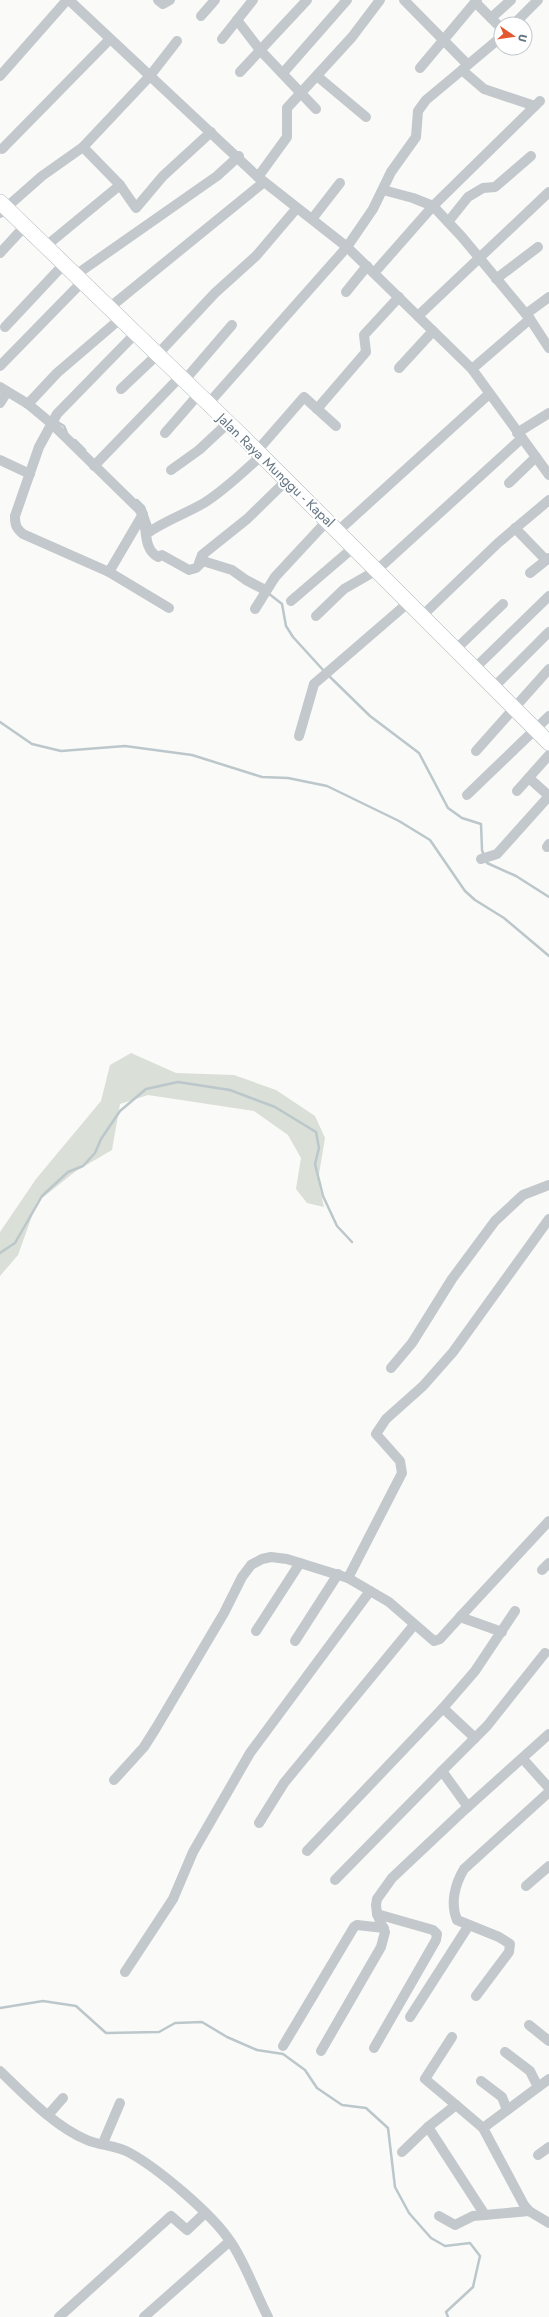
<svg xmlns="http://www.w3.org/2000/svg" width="549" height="2317" font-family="Jost,sans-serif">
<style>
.green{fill:#dadfd7}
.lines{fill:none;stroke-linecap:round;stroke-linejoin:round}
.stream{stroke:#bbc7cb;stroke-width:2.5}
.secondary-casing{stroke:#b3babf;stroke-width:16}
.street{stroke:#c3c8cc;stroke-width:10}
.secondary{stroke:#fff;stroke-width:15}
.labels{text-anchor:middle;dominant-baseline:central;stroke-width:4;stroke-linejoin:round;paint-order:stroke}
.street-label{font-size:14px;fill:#657683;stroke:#fff}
</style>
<rect width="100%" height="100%" fill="#fafaf8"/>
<path class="green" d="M131,1053L176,1073L234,1075L276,1090L315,1116L325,1138L318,1180L324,1207L307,1203L296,1189L301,1158L288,1135L254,1111L148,1095L120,1104L112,1150L76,1171L37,1202L18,1255L0,1276V1232L36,1179L101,1101L110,1065Z"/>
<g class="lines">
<g class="stream">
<path d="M56,421L64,426L67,433"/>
<path d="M75,440L85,450"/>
<path d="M137,500L144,507L151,527"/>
<path d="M268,593L282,604L286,626L293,637L324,671"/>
<path d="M328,675L370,716L419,753L448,808L462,818L481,824L482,850L484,856"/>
<path d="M0,722L32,744L61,751L125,746L192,755L262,777L288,778L327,786L399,821L430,840L465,891L475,900L504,918L549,956"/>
<path d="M486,861L487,863L516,876L549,897"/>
<path d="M0,1253L15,1243L42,1196L68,1172L83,1166L95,1153L101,1139L120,1111L146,1089L178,1082L230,1090L275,1107L316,1132L319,1148L315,1164L323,1196L337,1226L352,1242"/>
<path d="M0,2008L43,2001L76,2006L106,2033L159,2032L175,2023L202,2022L227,2037L257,2050L283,2054L305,2070L317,2088L342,2105L366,2108L388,2128L395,2187L409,2213L431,2238L445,2246L470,2243L480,2256L473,2287L446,2312L448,2317"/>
</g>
<defs>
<path id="secondary" d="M0,202L244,438L549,743"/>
</defs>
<use href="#secondary" class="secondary-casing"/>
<g class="street">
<path d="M69,0L258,177L347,247L472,369L549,475"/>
<path d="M158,0L163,4L170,0"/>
<path d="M404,0L467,64"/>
<path d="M475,2L501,28"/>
<path d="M201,16L215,0"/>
<path d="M491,18L511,0"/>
<path d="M237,20L260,50L316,109"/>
<path d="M514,24L538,0"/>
<path d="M222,39L253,0"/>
<path d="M420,68L477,0"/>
<path d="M463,69L501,37"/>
<path d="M240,72L307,0"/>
<path d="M283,73L347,0"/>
<path d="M0,76L67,0"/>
<path d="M317,76L366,117"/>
<path d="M83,147L120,185L136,208L163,176L211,132"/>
<path d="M2,149L110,39"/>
<path d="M258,177L287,137V108L352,37L380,0"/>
<path d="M383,190L413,198L433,206L462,237L530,319L472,369"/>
<path d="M0,213L42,176L83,147L149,77L177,41"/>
<path d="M312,219L340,183"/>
<path d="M448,222L468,197L483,188L495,187L531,156"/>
<path d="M46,246L120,185"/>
<path d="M0,253L25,226"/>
<path d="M374,273L433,206L540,101"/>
<path d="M77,274L217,176L239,156"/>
<path d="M496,279L538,247"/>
<path d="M346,292L367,266"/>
<path d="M109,308L264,182"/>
<path d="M526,314L549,297"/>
<path d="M418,316L549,192"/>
<path d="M530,319L549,348"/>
<path d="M5,327L65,263"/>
<path d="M135,334L57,414L39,447L15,516C15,525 16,528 23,534L109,572L169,608"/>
<path d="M0,366L83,281"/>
<path d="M399,368L433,331"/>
<path d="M184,381L232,325"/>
<path d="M0,387L28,404L52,424L139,509C150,523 140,547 158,557L162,555L189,570L196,568L203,561L232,570L246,580L265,590"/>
<path d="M121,389L157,355L215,293L256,256L296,209"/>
<path d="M0,403L7,392"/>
<path d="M28,404L57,373L120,319"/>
<path d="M208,404L347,247L373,209L391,172L416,137L418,111L426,100L462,70L484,89L535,106"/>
<path d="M317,409L366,352L364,335L399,297"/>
<path d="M165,433L198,395"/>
<path d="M517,433L549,413"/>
<path d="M257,451L304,397L336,426"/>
<path d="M0,460L30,474"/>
<path d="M94,466L180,377"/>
<path d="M171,470L199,450L228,423"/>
<path d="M509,483L536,457"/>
<path d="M515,528L546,560"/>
<path d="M338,531L489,394"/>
<path d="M146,534C164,521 185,514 204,503C225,490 243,472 262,455"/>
<path d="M199,563L202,555L247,519L286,481"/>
<path d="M109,572L143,514"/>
<path d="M530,573L549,558"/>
<path d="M291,601L354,547"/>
<path d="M255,609L275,577L327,521"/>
<path d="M423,615L498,543L549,500"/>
<path d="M316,616L344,589L377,570L522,438"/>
<path d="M456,649L503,604"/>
<path d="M475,668L549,596"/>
<path d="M494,687L549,632"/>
<path d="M299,736L314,684L409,602"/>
<path d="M476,751L549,669"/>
<path d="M529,778L549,796"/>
<path d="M517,791L549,755"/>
<path d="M467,795L549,716"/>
<path d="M547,847L549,844"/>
<path d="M481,859L497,854L549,796"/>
<path d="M391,1368L412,1343L452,1279L495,1221L523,1195L549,1185"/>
<path d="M542,1570L549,1563"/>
<path d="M348,1578L402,1473L400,1461L376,1434L386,1419L423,1386L453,1352L549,1219"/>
<path d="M256,1631L300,1563"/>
<path d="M502,1632L460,1617L549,1521"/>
<path d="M295,1641L338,1574"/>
<path d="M475,1738L443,1708L475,1671L515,1611"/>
<path d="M523,1759L549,1788"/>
<path d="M442,1771L487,1726L545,1653"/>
<path d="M114,1780L144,1747L156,1728L224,1613L242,1577L251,1565L262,1559L271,1557L287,1559L348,1578L389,1602L434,1641L440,1639L460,1617"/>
<path d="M259,1823L284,1783L414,1625"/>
<path d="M307,1851L443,1708"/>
<path d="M335,1880L442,1771L468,1807"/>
<path d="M526,1886L549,1866"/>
<path d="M125,1972L173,1899L193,1852L250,1753L370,1591"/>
<path d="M476,1996L509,1952L510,1944L499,1937L457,1920C450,1903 455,1884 464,1869L549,1792"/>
<path d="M410,2017L469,1925"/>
<path d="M529,2025L549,2041"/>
<path d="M452,2037L425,2079L456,2105"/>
<path d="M283,2046L354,1927L357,1925L384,1928"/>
<path d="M374,2048L436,1940L437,1934L433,1930L377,1914"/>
<path d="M321,2051L381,1947L385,1932L377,1914L376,1905L377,1899L392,1878L461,1813L549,1734"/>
<path d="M505,2052L530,2071L538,2087"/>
<path d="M0,2071C25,2095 54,2126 87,2140C101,2146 116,2145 130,2153C159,2169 212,2214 230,2241C244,2260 256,2294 268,2317"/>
<path d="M549,2079L483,2128L524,2205L529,2211L549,2223"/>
<path d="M481,2081L502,2097L507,2110"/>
<path d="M49,2114L63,2098"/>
<path d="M428,2127L485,2215"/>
<path d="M103,2143L120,2103"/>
<path d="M402,2152L428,2127L456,2105L483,2128"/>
<path d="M538,2155L549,2147"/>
<path d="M439,2216L455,2225L473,2216L529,2211"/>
<path d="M59,2317L171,2216L187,2230L205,2213"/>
<path d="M144,2317L230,2241"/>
</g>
<use href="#secondary" class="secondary"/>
</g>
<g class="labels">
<g class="street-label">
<text transform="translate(276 470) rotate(44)">Jalan Raya Munggu - Kapal</text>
</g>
</g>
<g transform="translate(513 36) rotate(103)"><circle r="19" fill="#ffffff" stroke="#c1c8cd"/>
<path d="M0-3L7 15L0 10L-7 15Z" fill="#e4572e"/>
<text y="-6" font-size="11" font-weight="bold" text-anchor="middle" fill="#657683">U</text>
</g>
</svg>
